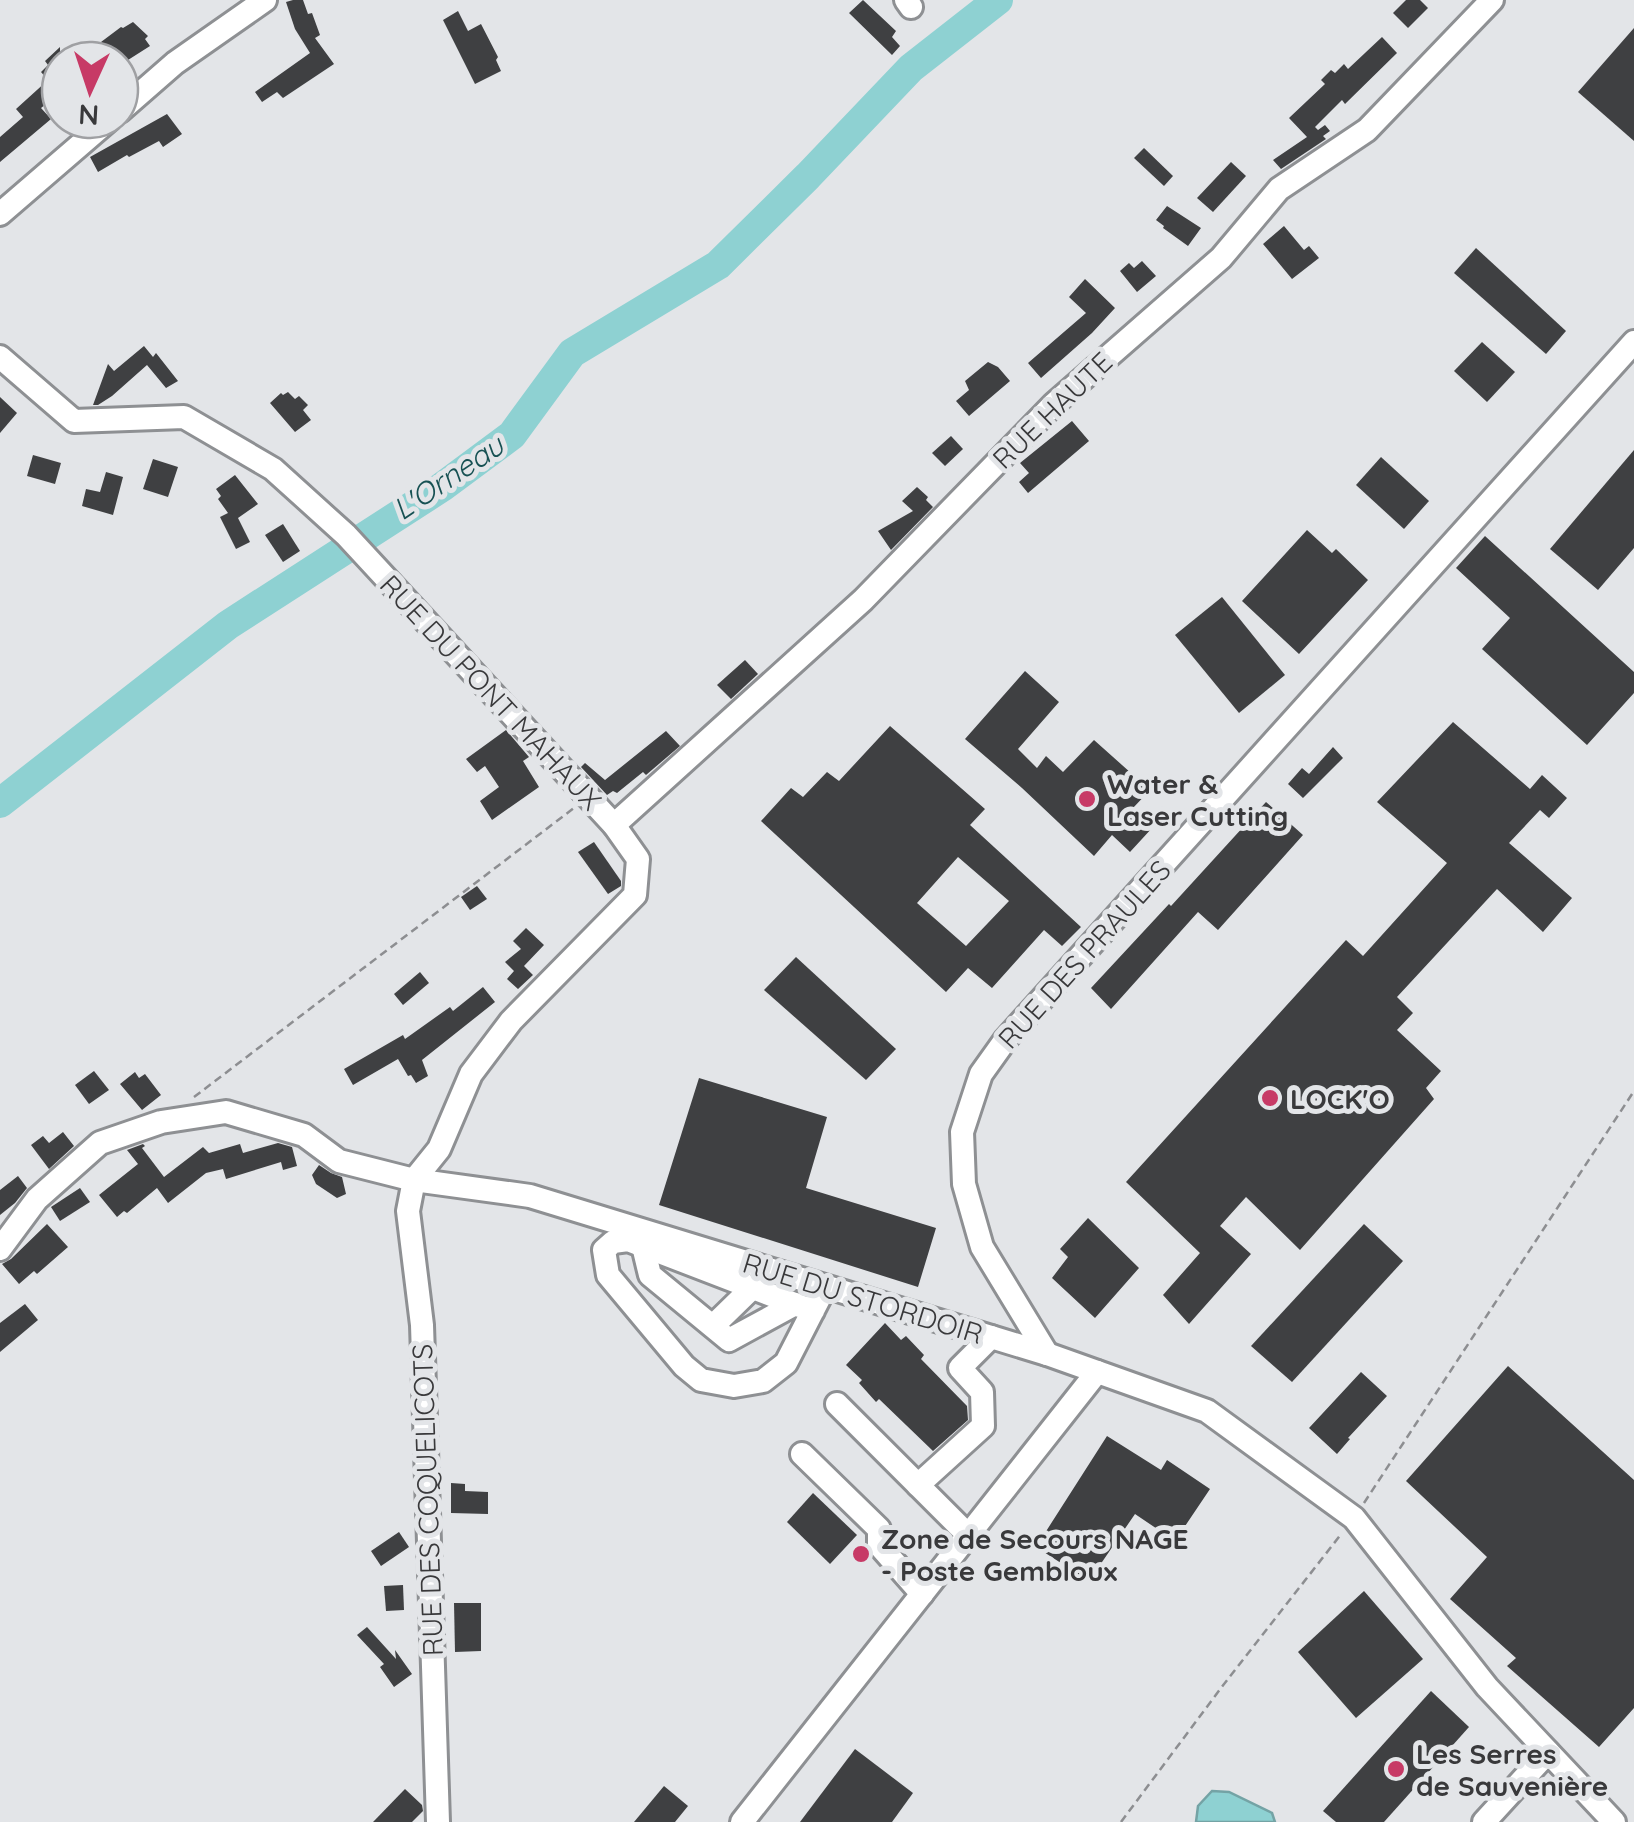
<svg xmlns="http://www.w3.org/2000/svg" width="1634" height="1822" font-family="Quicksand,sans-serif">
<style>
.water{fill:#8ed1d2;stroke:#74a3a5;stroke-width:2.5}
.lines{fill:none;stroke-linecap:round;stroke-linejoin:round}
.river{stroke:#8ed1d2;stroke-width:30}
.building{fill:#3f4042;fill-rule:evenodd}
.minor-casing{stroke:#8e9093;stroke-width:28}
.path{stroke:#8d8e91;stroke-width:2.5;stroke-dasharray:8 5;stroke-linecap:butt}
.minor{stroke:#fff;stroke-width:22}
.poi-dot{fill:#c73a66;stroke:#e3e5e8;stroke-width:4}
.labels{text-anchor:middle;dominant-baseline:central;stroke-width:10;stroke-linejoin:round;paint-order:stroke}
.street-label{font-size:28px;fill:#39393b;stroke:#e3e5e8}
.poi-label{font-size:28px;font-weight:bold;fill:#39393b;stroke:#e3e5e8;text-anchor:start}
.water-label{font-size:30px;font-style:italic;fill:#175153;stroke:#e3e5e8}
</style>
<rect width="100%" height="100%" fill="#e3e5e8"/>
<path class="water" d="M1212,1791L1229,1792L1272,1813L1275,1822H1196L1198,1806Z"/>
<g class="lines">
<path class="river" d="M0,803L228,625L442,487L512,435L572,353L718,265L808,176L911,68L998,0"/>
</g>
<g class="building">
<path d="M293,0H303L308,14L312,13L320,35L315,38L334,64L283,98L277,92L262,102L255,92L310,53L295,29L286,2Z"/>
<path d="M863,0L896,31L892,37L900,46L892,55L849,13Z"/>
<path d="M1406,0H1420L1428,8L1408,28L1393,13Z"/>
<path d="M458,11L468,31L481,24L498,57L496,60L501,71L475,84L443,20Z"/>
<path d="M133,22L148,36L145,39L150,46L128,60H106L97,45L121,27L123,28Z"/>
<path d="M1634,28V141L1578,92Z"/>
<path d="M1382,37L1397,53L1345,104L1342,100L1315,127L1318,130L1325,125L1330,131L1323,136L1326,139L1281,169L1273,160L1307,137L1289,118L1325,84L1321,80L1331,70L1335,73L1344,64L1348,69Z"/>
<path d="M60,47V93L41,108L51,119L0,162V137L23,117L16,109L48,80L41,72L48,65L45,61Z"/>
<path d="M167,114L182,134L163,147L159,141L129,157L127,155L98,172L90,157Z"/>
<path d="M1144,148L1173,176L1164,186L1134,158Z"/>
<path d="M1231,162L1246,176L1213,212L1197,198Z"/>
<path d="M1167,206L1201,228L1188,246L1163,228L1164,226L1156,220Z"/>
<path d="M1284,226L1304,250L1309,246L1319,258L1292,279L1263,244Z"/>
<path d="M1476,248L1566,331L1546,354L1454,273Z"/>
<path d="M1142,261L1156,276L1137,292L1120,271L1129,263L1134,268Z"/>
<path d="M1085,279L1115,308L1092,333L1041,378L1028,363L1086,313L1069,297Z"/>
<path d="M1482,342L1515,372L1487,402L1454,371Z"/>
<path d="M144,346L153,357L156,353L178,381L166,388L147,365L112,396L98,405H93L108,364L114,371Z"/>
<path d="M988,362L998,367L1010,381L969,416L956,401L969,390L965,381Z"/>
<path d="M288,392L295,399L299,396L308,405L303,410L311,420L295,432L270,403L281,393L283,395Z"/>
<path d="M0,397L17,413L0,433Z"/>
<path d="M1072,421L1089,441L1028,493L1019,482L1029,473L1020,463Z"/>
<path d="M951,436L963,449L945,466L932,453Z"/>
<path d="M1634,450V548L1598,590L1550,549Z"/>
<path d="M33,455L61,463L55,484L27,476Z"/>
<path d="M1381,457L1429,501L1404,529L1356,485Z"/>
<path d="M153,459L178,467L168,497L143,489Z"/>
<path d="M106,472L123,477L113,515L82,506L86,489L100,492Z"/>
<path d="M235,475L258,504L238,518L250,542L236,549L220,517L228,513L218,499L221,496L216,489Z"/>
<path d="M917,487L928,497L926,500L933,507L891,550L878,531L913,511L902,501Z"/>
<path d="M283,524L300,551L283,562L265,535Z"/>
<path d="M1307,530L1332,553L1336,549L1368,580L1299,654L1242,601Z"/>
<path d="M1485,536L1634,672V693L1587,745L1482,649L1510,618L1456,568Z"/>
<path d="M1222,597L1285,675L1239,713L1175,635Z"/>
<path d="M745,660L758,674L731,699L717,685Z"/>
<path d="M1025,671L1059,702L1018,749L1037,768L1046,756L1063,772L1094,740L1150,790L1133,808L1153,827L1130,852L1112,835L1094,856L1022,788L965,739Z"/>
<path d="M1453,722L1530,789L1542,775L1567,798L1549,818L1540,810L1509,843L1572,898L1543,932L1497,889L1397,997L1413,1013L1397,1030L1441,1071L1426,1088L1434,1099L1300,1250L1246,1197L1220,1226L1251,1254L1189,1324L1163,1295L1200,1253L1126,1182L1346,940L1363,956L1447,863L1377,802Z"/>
<path d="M890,726L985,809L970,825L1081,927L1062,946L1044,930L992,988L968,968L946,992L761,821L791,788L803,797L827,772L839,781ZM958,857L1009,901L966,946L917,903Z"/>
<path d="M506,730L529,757L523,761L539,787L492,820L480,801L499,787L485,766L477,772L466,759Z"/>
<path d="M666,731L680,746L646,775L643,772L617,793L613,791L607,795L581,767L585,763L605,780Z"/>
<path d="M1333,747L1343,758L1303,798L1288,784L1302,768L1309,774Z"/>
<path d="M1266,802L1303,835L1218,930L1198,912L1111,1009L1091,988L1169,904L1171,906Z"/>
<path d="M594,842L621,881V886L608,894L578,852Z"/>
<path d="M477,886L487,899L470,910L461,897Z"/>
<path d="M526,928L544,945L524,966L533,975L518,989L507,979L514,971L505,962L521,949L513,941Z"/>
<path d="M796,957L896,1049L866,1080L764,990Z"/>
<path d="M420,972L429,983L403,1005L394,994Z"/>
<path d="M483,987L495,1002L422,1060L428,1076L416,1083L411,1075L408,1076L398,1059L353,1085L344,1069L403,1035L405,1039L450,1007L453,1011Z"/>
<path d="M94,1071L109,1090L89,1104L75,1085Z"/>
<path d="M135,1072L139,1078L145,1074L161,1095L142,1110L120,1084Z"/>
<path d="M699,1078L827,1117L806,1188L936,1228L918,1287L659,1205Z"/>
<path d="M63,1132L74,1146L49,1169L31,1145L43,1136L49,1143Z"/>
<path d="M278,1143L292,1147L297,1166L283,1170L281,1162L226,1179L223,1169L206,1173L168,1203L157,1188L127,1213L124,1211L117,1217L99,1195L138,1164L127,1150L143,1144L145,1146L142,1148L164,1177L203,1147L209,1153L240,1144L243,1153Z"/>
<path d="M319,1165L331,1173L342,1177L346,1194L337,1198L316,1184L312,1175Z"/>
<path d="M18,1176L27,1188L15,1203L0,1215V1190Z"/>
<path d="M80,1188L90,1202L60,1221L51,1207Z"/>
<path d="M1088,1218L1139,1268L1095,1318L1052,1278L1068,1257L1060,1249Z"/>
<path d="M47,1224L68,1247L37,1274L34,1271L19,1284L2,1264L11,1259Z"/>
<path d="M1364,1224L1403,1261L1292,1382L1251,1346Z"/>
<path d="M25,1304L38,1320L0,1352V1323Z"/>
<path d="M885,1323L901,1340L906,1336L924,1355L921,1359L967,1406L968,1420L933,1451L879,1399L876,1402L859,1383L862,1380L846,1365Z"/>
<path d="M1508,1366L1634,1480V1708L1599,1747L1507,1666L1516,1658L1450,1599L1487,1557L1406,1481Z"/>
<path d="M1361,1372L1387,1396L1348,1438L1350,1439L1337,1454L1309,1428Z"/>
<path d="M1107,1436L1161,1470L1167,1460L1210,1489L1175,1541L1135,1514L1089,1581L1036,1547Z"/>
<path d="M451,1483L465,1484V1491L488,1492V1514L451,1513Z"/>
<path d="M813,1493L857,1535L830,1564L787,1522Z"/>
<path d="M399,1532L409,1547L381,1566L371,1551Z"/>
<path d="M403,1585L404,1610L386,1611L384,1586Z"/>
<path d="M1364,1591L1423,1659L1356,1718L1298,1652Z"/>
<path d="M454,1603H481V1651L455,1652Z"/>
<path d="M367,1627L396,1659L395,1650L412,1674L394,1687L380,1667L384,1664L357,1635Z"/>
<path d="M1431,1691L1469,1727L1384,1822H1336L1323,1811Z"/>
<path d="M855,1749L913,1793L892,1822H800Z"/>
<path d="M664,1786L688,1806L675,1822H634Z"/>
<path d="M405,1789L422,1805L423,1811L412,1822H373Z"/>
</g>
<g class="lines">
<defs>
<g id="minor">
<path d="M906,0L911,7"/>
<path d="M120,111L175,63L265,0"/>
<path d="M0,214L109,120"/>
<path d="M0,357L74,421L184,417L273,469L346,535L614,825L638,859L635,895L511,1021L471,1074L439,1149L414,1180L408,1211L422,1325L438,1822"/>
<path d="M614,825L863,600L1054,404L1221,258L1279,189L1367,130L1492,0"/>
<path d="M643,1246L650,1275L729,1340L795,1304"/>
<path d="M0,1249L37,1199L100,1143L161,1122L226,1112L304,1135L339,1161L414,1180L530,1196L1047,1354L1207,1411L1354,1518L1487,1687L1614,1822"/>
<path d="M813,1311L628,1240L613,1242L604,1250L608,1275L684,1366L701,1380L734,1386L763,1381L786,1363L825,1287"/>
<path d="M713,1326L752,1288"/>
<path d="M1047,1354L982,1247L964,1184L962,1132L981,1074L1006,1039L1634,342"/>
<path d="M837,1404L968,1535"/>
<path d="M802,1454L879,1529V1545L922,1594"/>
<path d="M918,1485L983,1426L982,1392L960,1368L991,1337"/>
<path d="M742,1822L1097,1372"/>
<path d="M1484,1822L1548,1752"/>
</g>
</defs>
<use href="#minor" class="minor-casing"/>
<g class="path">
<path d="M194,1097L574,808"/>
<path d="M1364,1503L1634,1091"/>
<path d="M1121,1822L1221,1688L1342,1533"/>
</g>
<use href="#minor" class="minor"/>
</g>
<g class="poi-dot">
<circle cx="1087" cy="799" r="10"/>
<circle cx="1270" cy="1098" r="10"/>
<circle cx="861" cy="1554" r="10"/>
<circle cx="1396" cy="1769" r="10"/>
</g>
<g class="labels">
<g class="street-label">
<text transform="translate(1052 410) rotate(-44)">RUE HAUTE</text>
<text transform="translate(491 692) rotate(47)">RUE DU PONT MAHAUX</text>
<text transform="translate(1084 954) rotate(-48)">RUE DES PRAULES</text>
<text transform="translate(863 1298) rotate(17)">RUE DU STORDOIR</text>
<text transform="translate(427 1500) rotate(-92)">RUE DES COQUELICOTS</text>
</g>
<g class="poi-label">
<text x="1107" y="783">Water &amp;<tspan x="1107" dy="32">Laser Cutting</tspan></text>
<text x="1290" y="1098">LOCK'O</text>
<text x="881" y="1538">Zone de Secours NAGE<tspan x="881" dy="32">- Poste Gembloux</tspan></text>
<text x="1416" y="1753">Les Serres<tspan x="1416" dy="32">de Sauvenière</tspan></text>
</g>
<g class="water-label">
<text transform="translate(448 477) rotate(-34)">L'Orneau</text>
</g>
</g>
<g transform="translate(90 90) rotate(183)"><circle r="48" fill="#e3e5e8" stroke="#9fa0a3" stroke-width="2.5"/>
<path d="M0-8L18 38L0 25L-18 38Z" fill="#c73a66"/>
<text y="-15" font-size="28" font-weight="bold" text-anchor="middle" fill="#39393b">N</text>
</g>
</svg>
